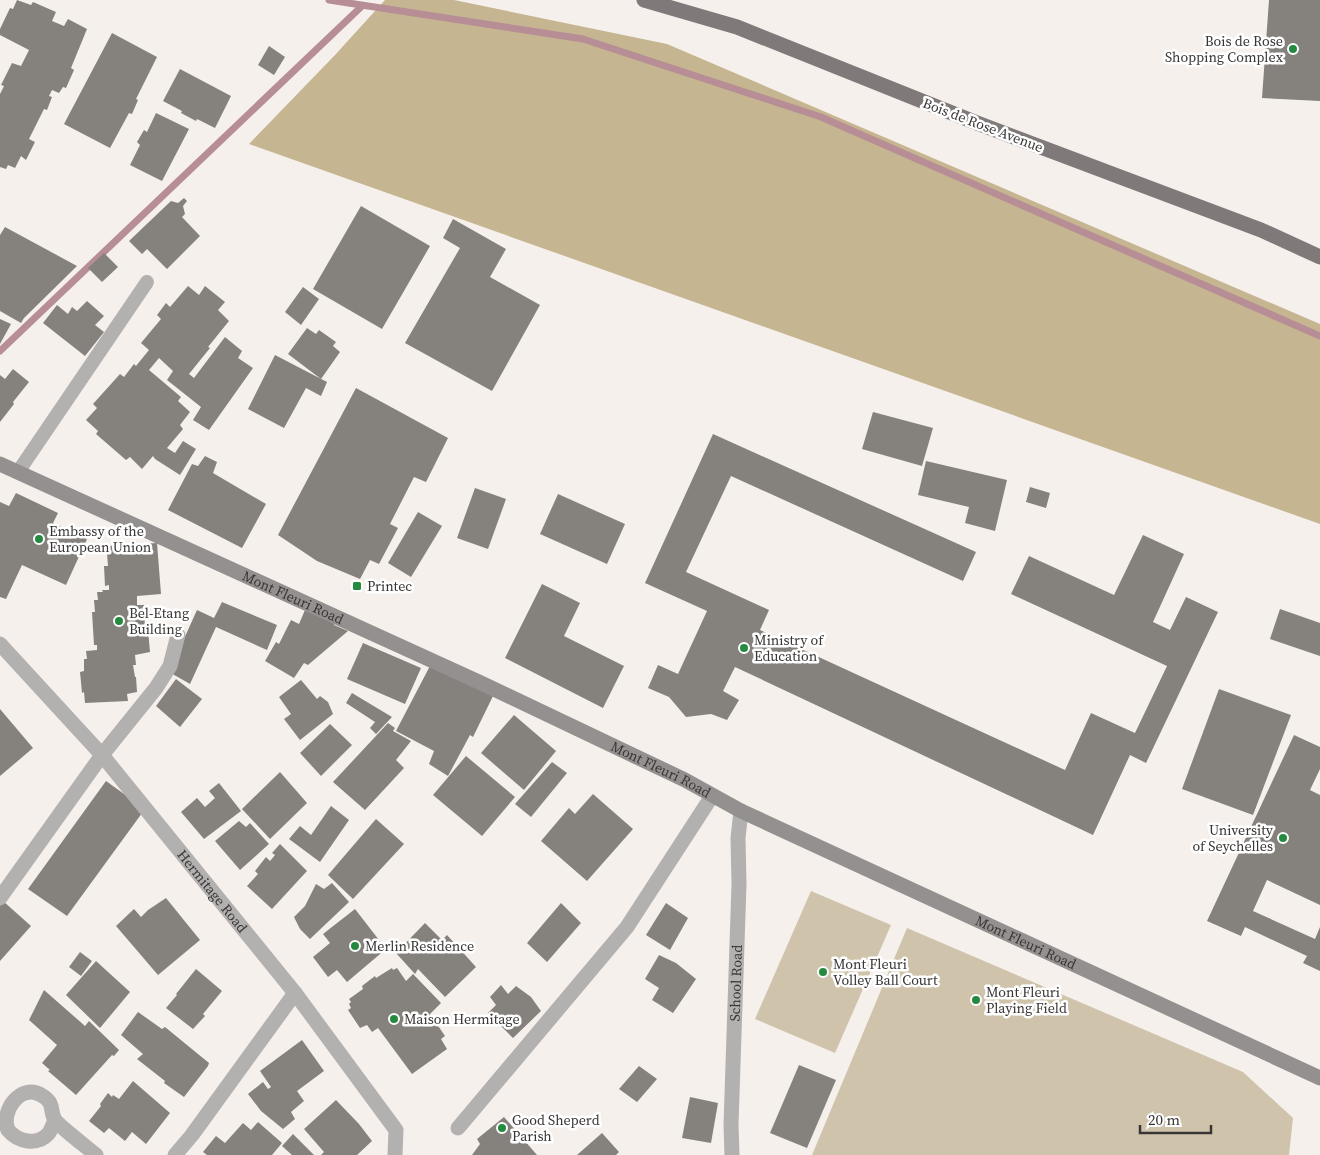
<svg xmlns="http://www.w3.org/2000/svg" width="1320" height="1155" font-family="'Source Serif 4',serif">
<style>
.green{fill:#cfc4ab}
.forest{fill:#c6b591}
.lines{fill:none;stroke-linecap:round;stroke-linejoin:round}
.stream{stroke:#b78d96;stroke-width:7}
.building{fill:#85817d}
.lane{stroke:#b3b0b0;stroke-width:14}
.street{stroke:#b3b0b0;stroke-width:15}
.secondary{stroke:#959090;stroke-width:15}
.primary{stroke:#7f7979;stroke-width:15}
.poi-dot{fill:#248a3f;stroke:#fff;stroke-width:2}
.labels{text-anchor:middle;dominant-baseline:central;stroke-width:5;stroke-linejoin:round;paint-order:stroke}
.poi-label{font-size:14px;fill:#383534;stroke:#fff;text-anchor:start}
.street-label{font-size:14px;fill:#383534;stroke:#fff}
</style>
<rect width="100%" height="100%" fill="#f6f0ed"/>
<g class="green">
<path d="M811,891L891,925L835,1053L755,1019Z"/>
<path d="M907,928L1243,1072L1293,1118L1289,1155H812Z"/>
</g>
<path class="forest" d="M385,0H454L667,44L1320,324V524L249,144L335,55Z"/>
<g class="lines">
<g class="stream">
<path d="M329,0L583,39L821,117L1320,336"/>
<path d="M0,351L362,6"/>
</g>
</g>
<g class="building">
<path d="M17,0L31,5L33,2L56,12L52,21L64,26L68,19L87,29L71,68L74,70L66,88L63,87L59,93L52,90L49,96L52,97L47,110L44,109L29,139L35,142L26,160L21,156L15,168L8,165L6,169L0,167V94L4,86L1,85L12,63L21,66L29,50L0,35V29L10,8L13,9Z"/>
<path d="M1269,0H1320V101L1262,98Z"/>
<path d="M112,33L157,57L136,99L138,100L132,114L129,113L110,148L64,124Z"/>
<path d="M269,46L285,57L274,75L258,65Z"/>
<path d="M180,69L231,96L215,128L197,119L196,121L181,113L182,111L163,101Z"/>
<path d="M156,113L189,129L162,181L130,165L140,145L137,142L144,130L147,132Z"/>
<path d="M184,198L187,201L183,206L185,214L182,217L200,236L167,269L147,249L142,254L129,241L171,201L178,203Z"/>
<path d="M361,206L430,246L382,329L313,289Z"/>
<path d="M453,219L506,249L490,277L540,305L492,391L405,343L460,248L443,238Z"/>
<path d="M5,227L77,266L24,318L21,323L0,311V235Z"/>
<path d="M104,253L118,267L102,282L88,268Z"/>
<path d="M188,286L199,295L205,286L225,302L218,310L229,321L208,347L210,348L189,374L194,378L225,337L242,351L238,358L253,368L209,430L193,420L201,407L167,380L173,371L159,358L149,370L181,397L178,401L190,412L180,425L183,429L167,448L175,453L183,441L196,449L180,475L155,459L153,456L142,469L130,457L126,460L96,434L98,431L86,420L97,408L93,404L120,374L124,377L134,364L136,366L149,350L141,343L161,319L157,315L166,303L170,307Z"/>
<path d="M303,287L319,299L301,325L285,312Z"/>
<path d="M87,301L104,316L95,325L104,332L85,356L43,323L57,305L68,314L72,307L77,311Z"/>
<path d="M0,319L11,324L0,344Z"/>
<path d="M307,328L316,334L319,330L336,342L333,346L340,352L321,379L288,354Z"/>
<path d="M275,355L327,382L321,396L306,388L284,428L248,409Z"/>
<path d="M13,369L29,382L13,402L14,404L0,422V375L5,379Z"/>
<path d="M356,388L448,438L426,482L414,477L390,524L398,528L379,564L370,560L360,579L317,561L278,535Z"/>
<path d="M873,412L933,428L922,466L862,449Z"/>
<path d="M713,434L976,552L963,581L731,476L686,572L769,610L760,630L1065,770L1091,713L1135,733L1167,666L1011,594L1029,556L1114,595L1143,535L1184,554L1153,622L1170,630L1186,597L1218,612L1146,763L1130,755L1093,835L735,667L723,691L739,700L727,720L711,714L686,717L669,697L648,688L658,665L678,674L707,611L645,583Z"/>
<path d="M205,456L217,462L213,473L266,504L242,548L168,510L192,464L198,466Z"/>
<path d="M926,461L1007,480L995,531L965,523L969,507L918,495Z"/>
<path d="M1030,487L1050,493L1046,508L1026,502Z"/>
<path d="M475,488L506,499L488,549L457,538Z"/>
<path d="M16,493L58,513L53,523L87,539L66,585L22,565L6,599L0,597V502L9,506Z"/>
<path d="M558,494L625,524L607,564L540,534Z"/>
<path d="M418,512L442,526L411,577L388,563Z"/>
<path d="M157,543L161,594L137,596V605H144L145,631L148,630L150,652L135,655L136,665H133L135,677H136L137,692L127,694L128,701L85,703L84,692L82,693L80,672L84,671V659H87L86,651L97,650V645H94L92,612H95L94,600H98L97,592H103L102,590H109V585L105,586L104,566H108L107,553H109V546Z"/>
<path d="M542,584L580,603L564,636L624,666L603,708L505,658Z"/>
<path d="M222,602L277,625L267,650L216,627L190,684L169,672L197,610L214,618Z"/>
<path d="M1280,609L1320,623V656L1270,639Z"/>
<path d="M305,610L334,623V625L348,631L308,665L304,663L294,678L265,661L276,642L279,644L291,620L299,624Z"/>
<path d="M363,643L421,668L405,704L347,679Z"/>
<path d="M431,664L493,696L473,737L470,735L448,776L429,764L434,751L396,731Z"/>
<path d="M176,679L202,699L180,727L156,706Z"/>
<path d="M301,680L317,699L320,696L328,702L333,714L300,740L284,719L291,714L279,697Z"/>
<path d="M1219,689L1291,715L1253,815L1182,789Z"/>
<path d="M352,693L392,717L376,734L370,728L375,722L346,703Z"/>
<path d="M0,709L33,748L0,776Z"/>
<path d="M514,715L556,751L524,790L481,753Z"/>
<path d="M388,723L395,728L393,731L411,741L396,760L404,768L365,810L333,782Z"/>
<path d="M330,724L352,745L321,776L300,753Z"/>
<path d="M1294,735L1320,747V769L1310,790L1320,795V905L1267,880L1253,911L1315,939L1320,927V971L1303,963L1307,956L1245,927L1241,936L1207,921Z"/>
<path d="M466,756L515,797L482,836L433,795Z"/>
<path d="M552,762L567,773L531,817L515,804Z"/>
<path d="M280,772L307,803L270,839L242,809Z"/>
<path d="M106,781L145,809L67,916L28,889Z"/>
<path d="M219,783L241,811L204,839L181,812L197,798L205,807L215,798L209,791Z"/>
<path d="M593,794L633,829L587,881L541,841L569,808L575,814Z"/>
<path d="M331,806L349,820L320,862L289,839L300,826L311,835Z"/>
<path d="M376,819L404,844L353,899L328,875Z"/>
<path d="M239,821L246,827L250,823L269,844L240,870L215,841Z"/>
<path d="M280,844L307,871L272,909L247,886L258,874L255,871L266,857L270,861L275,855L272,853Z"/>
<path d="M332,883L349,902L310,939L300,929L294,917L305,906L316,884L324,889Z"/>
<path d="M166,898L200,940L158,975L116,926L134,909L141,917L148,910Z"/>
<path d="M3,901L31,926L0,961V905Z"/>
<path d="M561,903L581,923L547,962L527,943Z"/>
<path d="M666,903L688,918L670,950L646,935Z"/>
<path d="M355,909L386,949L347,982L337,970L328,977L313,957L330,943L323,934Z"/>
<path d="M425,923L442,940L447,935L476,967L445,997L418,969L415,974L396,953Z"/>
<path d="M80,952L92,961L81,976L69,967Z"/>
<path d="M659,955L676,963L696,979L673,1013L652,1000L659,988L645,979Z"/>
<path d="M96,961L130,992L100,1028L66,995Z"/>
<path d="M392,968L393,970L397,968L406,981L413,974L441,1003L430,1014L445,1036L441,1039L447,1049L412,1074L378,1028L372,1032L367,1025L360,1028L348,1010L351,1008L349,1004L351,1002L349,999L363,989L362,986L375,976L376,978Z"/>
<path d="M196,969L222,991L203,1014L205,1016L193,1029L166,1008L177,995L176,994Z"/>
<path d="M501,985L508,994L516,986L531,997L541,1011L513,1038L488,1013L496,1005L490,997Z"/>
<path d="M44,990L85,1026L89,1021L119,1050L114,1056L112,1055L76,1095L48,1071L50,1070L42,1063L57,1045L29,1020Z"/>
<path d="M138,1012L162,1029L165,1027L209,1063L208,1066L184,1097L164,1083L165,1081L137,1059L143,1054L121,1035Z"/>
<path d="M302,1040L324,1071L297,1091L304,1101L291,1112L295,1119L283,1129L261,1111L248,1094L263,1082L268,1089L271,1087L260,1071Z"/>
<path d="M799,1065L836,1080L807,1148L770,1133Z"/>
<path d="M639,1066L657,1079L637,1102L619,1089Z"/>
<path d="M133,1081L170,1113L146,1144L132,1132L125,1141L109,1128L104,1133L89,1121L101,1106L100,1104L108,1093L112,1097L113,1095L119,1099Z"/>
<path d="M690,1097L718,1103L711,1143L682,1138Z"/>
<path d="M336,1100L359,1124L372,1141L357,1155H321L324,1152L304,1129Z"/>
<path d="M504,1117L537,1155H472L480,1144L477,1139Z"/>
<path d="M258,1122L282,1143L272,1155H207L203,1152L216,1136L225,1143L243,1123L251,1130Z"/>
<path d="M602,1133L619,1152L616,1155H577Z"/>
<path d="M293,1134L314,1155H292L282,1146Z"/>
</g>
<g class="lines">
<path class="lane" d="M18,472L147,282"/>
<g class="street">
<path id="s1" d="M0,644L102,755L295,993L396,1130L395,1155"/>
<path d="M0,898L102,755L156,688L170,666L178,635"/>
<path d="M55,1120C53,1124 51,1131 48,1134C37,1146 18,1142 8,1130C0,1111 21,1083 41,1095C56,1103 49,1111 55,1120C59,1126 89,1149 96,1155"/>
<path d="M458,1128L627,927L712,796"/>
<path d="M175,1155L192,1135L295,993"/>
<path id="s2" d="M732,1155L731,1125L739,884L738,838L741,811"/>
</g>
<path class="secondary" id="s3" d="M0,464L479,682L685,780L741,811L1320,1078"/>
<path class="primary" d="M644,0L737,27L977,123L1261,230L1320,257"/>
</g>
<g class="poi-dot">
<circle cx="1293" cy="49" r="5"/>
<circle cx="39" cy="539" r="5"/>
<rect x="352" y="581" width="10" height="10" rx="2.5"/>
<circle cx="119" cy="621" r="5"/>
<circle cx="744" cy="648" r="5"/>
<circle cx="1283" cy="838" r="5"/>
<circle cx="355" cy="946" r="5"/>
<circle cx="823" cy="972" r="5"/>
<circle cx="976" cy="1000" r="5"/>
<circle cx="394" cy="1019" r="5"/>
<circle cx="502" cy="1128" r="5"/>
</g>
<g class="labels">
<g class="poi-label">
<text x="1283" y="41" text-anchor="end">Bois de Rose<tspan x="1283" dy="16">Shopping Complex</tspan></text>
<text x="49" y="531">Embassy of the<tspan x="49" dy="16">European Union</tspan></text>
<text x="367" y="586">Printec</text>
<text x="129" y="613">Bel-Etang<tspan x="129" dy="16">Building</tspan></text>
<text x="754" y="640">Ministry of<tspan x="754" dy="16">Education</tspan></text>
<text x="1273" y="830" text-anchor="end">University<tspan x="1273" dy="16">of Seychelles</tspan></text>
<text x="365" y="946">Merlin Residence</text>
<text x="833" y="964">Mont Fleuri<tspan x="833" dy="16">Volley Ball Court</tspan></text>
<text x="986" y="992">Mont Fleuri<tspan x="986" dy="16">Playing Field</tspan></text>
<text x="404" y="1019">Maison Hermitage</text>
<text x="512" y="1120">Good Sheperd<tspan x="512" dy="16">Parish</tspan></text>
</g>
<g class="street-label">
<text transform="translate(983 125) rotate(21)">Bois de Rose Avenue</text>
<text stroke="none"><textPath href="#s3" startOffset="322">Mont Fleuri Road</textPath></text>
<text stroke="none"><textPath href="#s3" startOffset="728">Mont Fleuri Road</textPath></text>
<text stroke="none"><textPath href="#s1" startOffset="326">Hermitage Road</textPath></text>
<text stroke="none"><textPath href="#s3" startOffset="1132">Mont Fleuri Road</textPath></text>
<text stroke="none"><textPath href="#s2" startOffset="172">School Road</textPath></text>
</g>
</g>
<path d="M1140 1125v8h71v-8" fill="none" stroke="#383534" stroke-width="2.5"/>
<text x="1148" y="1125" font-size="15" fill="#383534" stroke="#ffffff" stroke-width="4" paint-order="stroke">20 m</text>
</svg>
